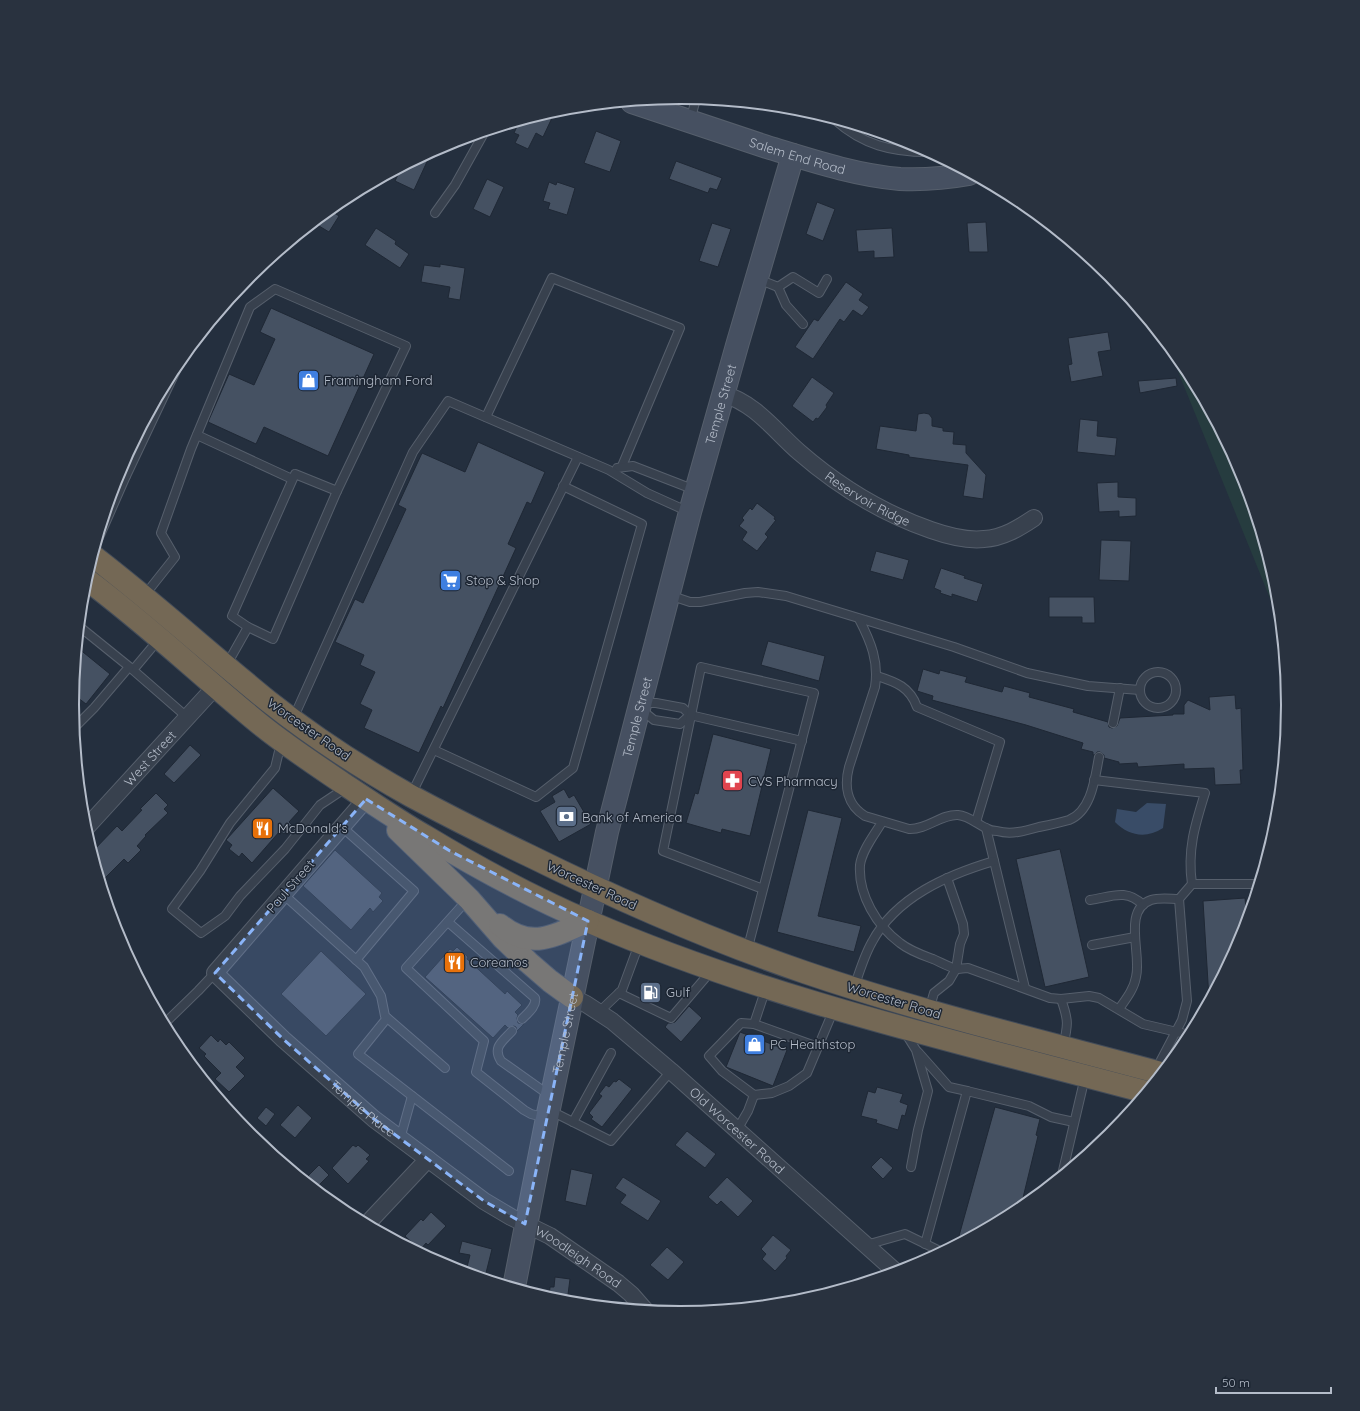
<svg xmlns="http://www.w3.org/2000/svg" width="1360" height="1411" font-family="Quicksand,sans-serif">
<style>
.green{fill:#263c3f}
.water{fill:#394c67}
.building{fill:#455162;stroke:#1f2835}
.lines{fill:none;stroke-linecap:round;stroke-linejoin:round}
.lane-casing{stroke:#565f6c;stroke-width:10}
.street-casing{stroke:#565f6c;stroke-width:18}
.secondary-casing{stroke:#565f6c;stroke-width:24}
.highway-casing{stroke:#434c59;stroke-width:24}
.lane{stroke:#38414e;stroke-width:8}
.street{stroke:#38414e;stroke-width:16}
.secondary{stroke:#465061;stroke-width:22}
.highway{stroke:#746855;stroke-width:22}
.marked{fill:#8ab4f8;fill-opacity:0.2;stroke:#8ab4f8;stroke-width:3;stroke-dasharray:8 5;stroke-linejoin:round}
.labels{text-anchor:middle;dominant-baseline:central;stroke-width:3;stroke-linejoin:round;paint-order:stroke}
.street-label{font-size:13px;fill:#b4bcc9;stroke:#1d2633}
.poi-label{font-size:13px;fill:#b4bcc9;stroke:#1d2633;text-anchor:start}
.rim{fill:none;stroke:#b4bcc9;stroke-width:2}
</style>
<rect width="100%" height="100%" fill="#242f3e"/>
<path class="green" d="M1175,355L1186,368L1242,473L1276,587L1280,623L1179,374Z"/>
<path class="water" d="M1147,803L1166,804L1163,828C1146,839 1129,836 1115,822L1117,809L1136,812Z"/>
<g class="building">
<path d="M544,114L552,118L543,137L536,133L528,149L515,143L519,135L514,133L519,122Z"/>
<path d="M596,131L621,141L610,172L584,163Z"/>
<path d="M431,153L414,190L395,181L401,168Z"/>
<path d="M676,161L722,178L717,190L710,188L708,193L669,179Z"/>
<path d="M487,179L504,187L490,217L473,209Z"/>
<path d="M549,182L556,185L557,182L575,188L567,215L548,209L550,203L543,201Z"/>
<path d="M817,202L835,209L823,241L806,234Z"/>
<path d="M330,210L339,216L329,232L314,223Z"/>
<path d="M986,222L988,252H969L967,223Z"/>
<path d="M712,223L731,229L718,267L699,261Z"/>
<path d="M376,228L396,241L395,244L409,254L400,268L365,245Z"/>
<path d="M892,228L894,257L874,258V251L858,252L856,230Z"/>
<path d="M440,264L465,268L460,300L448,298L450,287L421,282L424,265L440,267Z"/>
<path d="M846,282L863,294L859,300L869,307L862,316L853,310L844,322L840,319L813,359L795,347L814,319L818,321Z"/>
<path d="M271,308L374,354L328,456L264,427L256,444L208,422L229,374L254,385L275,339L260,332Z"/>
<path d="M1108,332L1111,350L1098,352L1103,376L1071,382L1068,365L1072,364L1068,338Z"/>
<path d="M812,377L834,393L826,405L827,407L818,419L816,418L813,422L792,406Z"/>
<path d="M1176,378L1177,386L1140,393L1138,381Z"/>
<path d="M924,413L929,414L932,418V426L943,428V431L954,432L953,444L966,445V453L986,475L983,499L963,496L968,465L909,457V455L876,449L880,426L916,431L918,414Z"/>
<path d="M1080,419L1098,421L1097,436L1117,438L1115,456L1077,452Z"/>
<path d="M478,442L545,472L531,504L527,502L508,544L516,548L443,708L441,706L419,753L364,728L372,710L360,704L375,672L360,665L364,655L335,642L355,599L363,603L406,509L398,505L422,453L465,472Z"/>
<path d="M1118,482V497L1136,498V516L1119,517V511L1099,512L1097,483Z"/>
<path d="M757,503L775,517L774,519L776,520L765,534L768,537L757,551L742,540L747,532L739,526L744,520L742,518L750,508L752,510Z"/>
<path d="M1101,540L1131,541L1129,581L1099,580Z"/>
<path d="M876,551L909,560L903,580L870,571Z"/>
<path d="M941,568L965,576L964,578L983,584L977,602L952,594V597L940,593L941,591L934,588Z"/>
<path d="M1049,597H1094L1095,623H1082V617H1049Z"/>
<path d="M768,641L825,656L819,681L761,665Z"/>
<path d="M78,648L110,674L86,704L73,694Z"/>
<path d="M923,669L939,674L940,670L967,677L965,682L1002,692L1004,686L1030,693L1029,697L1074,709L1073,712L1108,722L1109,727L1112,728L1117,726L1120,718L1173,715V714H1184V705L1188,700L1210,710L1209,697L1235,695L1236,709L1241,708L1243,770H1240L1241,784L1215,785L1214,768L1184,769V764L1138,767L1137,763L1119,764V762L1104,758V755L1100,752H1097L1094,755H1093V752L1081,749L1083,743L1026,725L932,700L933,696L917,691Z"/>
<path d="M713,734L771,749L750,836L722,829L721,833L686,823L695,793L698,794Z"/>
<path d="M190,745L201,755L174,783L164,774Z"/>
<path d="M273,788L299,811L289,822L292,825L284,834L280,831L252,863L242,853L239,857L229,849L232,845L226,840Z"/>
<path d="M564,789L569,798L574,795L591,824L559,842L540,811L555,802L552,796Z"/>
<path d="M156,793L168,805L164,809L168,813L145,835L146,836L137,846L141,850L128,863L124,859L101,882L92,852L117,826L122,831L142,810L140,809Z"/>
<path d="M808,810L842,818L818,916L861,926L854,952L777,932Z"/>
<path d="M1060,849L1089,977L1045,987L1016,859Z"/>
<path d="M335,850L382,893L379,897L383,901L373,912L370,908L351,930L303,886Z"/>
<path d="M1245,898L1247,921L1242,938L1209,999L1203,901Z"/>
<path d="M457,947L468,957L467,959L505,994L507,991L522,1005L515,1012L518,1015L517,1018L518,1023L524,1024L517,1031L516,1027L514,1026L508,1028L505,1025L493,1038L425,977L450,949L453,951Z"/>
<path d="M321,951L366,994L326,1036L281,994Z"/>
<path d="M689,1006L702,1018L681,1042L665,1027L668,1023H671L675,1022Z"/>
<path d="M740,1032L787,1050L773,1086L726,1067Z"/>
<path d="M211,1035L218,1042L220,1039L226,1045L229,1042L245,1058L236,1067L245,1076L229,1092L215,1079L221,1073L204,1056L206,1054L199,1048Z"/>
<path d="M619,1079L632,1089L602,1127L591,1119L593,1117L589,1113L602,1096L599,1094L606,1085L609,1087L614,1081L616,1082Z"/>
<path d="M877,1087L903,1094L900,1102L908,1105L905,1116L902,1115L898,1130L876,1123L877,1120L861,1116L868,1091L875,1093Z"/>
<path d="M298,1105L312,1118L295,1138L280,1125Z"/>
<path d="M266,1107L275,1114L266,1126L257,1118Z"/>
<path d="M995,1107L1040,1119L1036,1135L1038,1136L1021,1206L1018,1205L1016,1212L957,1243Z"/>
<path d="M687,1131L716,1154L705,1168L675,1145Z"/>
<path d="M353,1145L356,1147L358,1145L370,1155L366,1159L369,1161L348,1184L332,1168Z"/>
<path d="M881,1157L893,1168L883,1179L871,1167Z"/>
<path d="M319,1165L329,1175L318,1186L308,1176Z"/>
<path d="M571,1169L593,1174L586,1206L565,1201Z"/>
<path d="M623,1177L661,1201L648,1221L620,1203L626,1195L615,1188Z"/>
<path d="M727,1177L753,1201L738,1217L721,1201L717,1205L708,1197Z"/>
<path d="M431,1212L446,1226L428,1245L426,1243L420,1250L405,1236L421,1219L423,1221Z"/>
<path d="M773,1235L791,1250L786,1256L787,1258L775,1271L762,1259L766,1254L761,1249Z"/>
<path d="M462,1241L492,1249L486,1273L467,1267L470,1255L459,1253Z"/>
<path d="M667,1247L684,1262L668,1280L650,1265Z"/>
<path d="M555,1277L570,1279L567,1302L549,1298L550,1287H554Z"/>
</g>
<g class="lines">
<defs>
<g id="lane">
<path d="M835,120C863,145 892,152 928,152"/>
<path d="M690,121L696,99"/>
<path d="M435,213L455,185L484,133"/>
<path d="M758,279L778,287L793,277L819,293L827,279"/>
<path d="M778,287L786,305L803,324"/>
<path d="M486,417L552,278L680,328L622,466"/>
<path d="M197,435L292,479"/>
<path d="M617,468L633,466L695,490"/>
<path d="M126,476L181,360"/>
<path d="M97,542L126,476L119,472"/>
<path d="M669,595L690,602H700L745,593L758,592L786,596L954,647L1027,673L1088,686L1140,690"/>
<path d="M144,596L175,557L161,533L191,449L250,307L275,289L406,346L337,491L273,639L248,627L226,666"/>
<path d="M859,619C871,642 879,662 875,687L849,767C844,786 847,805 865,816L909,829C927,830 941,814 958,815C969,816 977,824 986,828C989,830 994,831 997,831C1011,835 1025,831 1039,827C1049,825 1059,823 1069,820C1092,811 1095,777 1099,757"/>
<path d="M80,627L132,669"/>
<path d="M248,627L232,616L295,474L337,491"/>
<path d="M159,639L133,670L188,718"/>
<circle cx="1158" cy="690" r="18"/>
<path d="M877,676C896,682 910,687 917,707L1000,742L976,822"/>
<path d="M690,715L680,724L654,720L638,707L650,703H656L683,708L690,715L802,741"/>
<path d="M293,719L413,452L448,401L609,470L647,493L689,512"/>
<path d="M1113,723L1120,688"/>
<path d="M74,728L94,708L129,667"/>
<path d="M281,743L275,768L230,823L200,871L172,909L201,933L225,916L240,896L285,849L320,805L347,787"/>
<path d="M434,750L536,797L573,768L642,524L563,486"/>
<path d="M1094,780L1205,793C1195,825 1187,850 1192,884"/>
<path d="M411,795L578,457"/>
<path d="M882,822C875,834 862,850 860,865C858,895 877,926 900,943C910,951 922,955 933,959C940,962 949,967 956,969C960,969 964,968 968,968L1050,998L1061,999L1089,996L1099,998L1143,1024L1190,1035"/>
<path d="M342,827L414,891L356,960"/>
<path d="M986,828L1025,988"/>
<path d="M283,894L364,967L381,996L385,1016L445,1068"/>
<path d="M468,899L406,968L484,1041L476,1072L524,1110L531,1114L547,1118"/>
<path d="M1090,900C1111,897 1126,888 1143,905"/>
<path d="M448,922L535,998C537,1006 528,1013 522,1019"/>
<path d="M1092,945L1135,937"/>
<path d="M747,951L814,693L701,667L663,851L763,889"/>
<path d="M766,988L754,1024L818,1047L834,1009"/>
<path d="M854,988C859,973 864,956 872,942C896,897 947,875 994,861"/>
<path d="M619,993L671,1018L712,970"/>
<path d="M1061,999C1069,1021 1068,1025 1063,1047"/>
<path d="M1119,1009C1126,999 1134,989 1136,977C1142,955 1122,910 1151,900C1160,897 1171,899 1179,899"/>
<path d="M929,1010L934,993L949,981L956,969L960,944L964,934L963,924L947,878"/>
<path d="M599,1012L622,990L639,944"/>
<path d="M387,1018L358,1054L509,1171"/>
<path d="M164,1024L198,991L215,973"/>
<path d="M512,1031C503,1041 492,1047 501,1061L549,1095"/>
<path d="M906,1034L916,1050L928,1091L918,1130L911,1167"/>
<path d="M918,1052L949,1087L967,1091"/>
<path d="M1157,1071L1161,1060L1182,1020L1187,1001L1179,899L1192,884H1257V887"/>
<path d="M754,1095L772,1093L789,1086L807,1073L818,1047"/>
<path d="M549,1110L611,1141L671,1071"/>
<path d="M573,1122L611,1053"/>
<path d="M737,1130L748,1111L754,1095L722,1071L709,1056L741,1023L754,1024"/>
<path d="M400,1139L412,1096"/>
<path d="M1062,1175L1085,1077"/>
<path d="M925,1244L967,1091L1029,1106L1051,1117L1074,1122"/>
<path d="M866,1245L905,1234L942,1252"/>
</g>
<g id="street">
<path id="s1" d="M723,394C755,403 775,431 799,452C838,486 882,513 931,530C948,536 966,541 984,539C1003,538 1019,528 1034,518"/>
<path id="s2" d="M366,799L215,973L283,1039L374,1119L484,1201L511,1217L550,1236L618,1283L631,1294L645,1310"/>
<path id="s3" d="M85,829L215,687"/>
<path id="s4" d="M572,997L586,1004L612,1021L671,1071L896,1272"/>
<path d="M367,1224L428,1159"/>
</g>
<g id="secondary">
<path id="s5" d="M632,102C677,117 722,132 767,147C810,160 854,175 900,179C923,180 947,178 969,174"/>
<path id="s6" d="M514,1287L547,1118L607,832L690,512L738,342L793,155"/>
</g>
<g id="highway">
<path d="M93,556C153,602 209,653 268,701C312,736 361,768 411,796C450,817 490,837 530,856C619,900 710,940 804,972C921,1012 1042,1041 1161,1073"/>
<path d="M86,579C147,624 202,677 261,725C287,746 316,765 344,784C371,802 397,820 425,836C478,868 533,898 590,922C768,999 959,1042 1146,1092"/>
<path d="M398,830L469,899L503,938L528,962L550,981L572,997"/>
<path d="M500,925C532,951 555,935 588,921"/>
</g>
</defs>
<use href="#lane" class="lane-casing"/>
<use href="#street" class="street-casing"/>
<use href="#secondary" class="secondary-casing"/>
<use href="#highway" class="highway-casing"/>
<use href="#lane" class="lane"/>
<use href="#street" class="street"/>
<use href="#secondary" class="secondary"/>
<use href="#highway" class="highway"/>
</g>
<path class="marked" d="M366,799L450,851L588,921L525,1224L484,1201L374,1119L283,1039L215,973Z"/>
<defs>
<symbol id="shop-square" viewBox="-11 -11 22 22"><rect x="-9" y="-9" width="18" height="18" rx="4" fill="#3f7fe0" stroke="#1d2633"/><path d="M-5-2.5h2.3a2.7 3.5 0 0 1 5.4 0H5L5.5 6h-11ZM-1.5-2.5h3a1.5 2.3 0 0 0-3 0Z" fill="#fff"/></symbol>
<symbol id="supermarket-square" viewBox="-11 -11 22 22"><rect x="-9" y="-9" width="18" height="18" rx="4" fill="#3f7fe0" stroke="#1d2633"/><path d="M-6-5.5h2.5l.6 2H6L4.5 2H-2.5L-4.4-4H-6ZM-1.5 3.2a1.3 1.3 0 1 0 .1 0ZM3 3.2a1.3 1.3 0 1 0 .1 0Z" fill="#fff"/></symbol>
<symbol id="pharmacy-square" viewBox="-11 -11 22 22"><rect x="-9" y="-9" width="18" height="18" rx="4" fill="#e0444e" stroke="#1d2633"/><path d="M-2-6h4v4h4v4h-4v4h-4v-4h-4v-4h4Z" fill="#fff"/></symbol>
<symbol id="bank-square" viewBox="-11 -11 22 22"><rect x="-9" y="-9" width="18" height="18" rx="4" fill="#5c6f8a" stroke="#1d2633"/><path d="M-6-4H6V4H-6ZM0-2.3a2.3 2.3 0 1 0 0 4.6a2.3 2.3 0 1 0 0-4.6Z" fill="#fff"/></symbol>
<symbol id="restaurant-square" viewBox="-11 -11 22 22"><rect x="-9" y="-9" width="18" height="18" rx="4" fill="#e8710a" stroke="#1d2633"/><path d="M-5-6h1v4h1v-4h1v4h1v-4h1v5L-1.5 .5V6h-2V.5L-5-1ZM5-6V6H3V1.5H1.5Q1.5-4 5-6Z" fill="#fff"/></symbol>
<symbol id="fuel-square" viewBox="-11 -11 22 22"><rect x="-9" y="-9" width="18" height="18" rx="4" fill="#5c6f8a" stroke="#1d2633"/><path d="M-5.5-6h7V0h2V4h1.3V-2.5L3-4.5l.8-.8L6-3V5H2.5V1h-1V6h-7ZM-4.2-4.7v3.2H.2V-4.7Z" fill="#fff"/></symbol>
</defs>
<g fill-rule="evenodd">
<use href="#shop-square" x="296" y="368" width="25" height="25"/>
<use href="#supermarket-square" x="438" y="568" width="25" height="25"/>
<use href="#pharmacy-square" x="720" y="768" width="25" height="25"/>
<use href="#bank-square" x="554" y="804" width="25" height="25"/>
<use href="#restaurant-square" x="250" y="816" width="25" height="25"/>
<use href="#restaurant-square" x="442" y="950" width="25" height="25"/>
<use href="#fuel-square" x="638" y="980" width="25" height="25"/>
<use href="#shop-square" x="742" y="1032" width="25" height="25"/>
</g>
<g class="labels">
<g class="street-label">
<text stroke="none"><textPath href="#s5" startOffset="174">Salem End Road</textPath></text>
<text stroke="none"><textPath href="#s6" startOffset="907">Temple Street</textPath></text>
<text stroke="none"><textPath href="#s1" startOffset="180">Reservoir Ridge</textPath></text>
<text stroke="none"><textPath href="#s6" startOffset="583">Temple Street</textPath></text>
<text transform="translate(309 729) rotate(35)">Worcester Road</text>
<text stroke="none"><textPath href="#s3" startOffset="96">West Street</textPath></text>
<text transform="translate(592 885) rotate(25)">Worcester Road</text>
<text transform="translate(290 886) rotate(-49)">Paul Street</text>
<text transform="translate(894 1000) rotate(17)">Worcester Road</text>
<text stroke="none"><textPath href="#s6" startOffset="259">Temple Street</textPath></text>
<text stroke="none"><textPath href="#s2" startOffset="431">Temple Place</textPath></text>
<text stroke="none"><textPath href="#s4" startOffset="213">Old Worcester Road</textPath></text>
<text stroke="none"><textPath href="#s2" startOffset="693">Woodleigh Road</textPath></text>
</g>
<g class="poi-label">
<text x="324" y="380">Framingham Ford</text>
<text x="466" y="580">Stop &amp; Shop</text>
<text x="748" y="781">CVS Pharmacy</text>
<text x="582" y="817">Bank of America</text>
<text x="278" y="828">McDonald's</text>
<text x="470" y="962">Coreanos</text>
<text x="666" y="992">Gulf</text>
<text x="770" y="1044">PC Healthstop</text>
</g>
</g>
<path d="M0 0H1360V1411H0ZM79 705a601 601 0 1 1 1202 0a601 601 0 1 1-1202 0Z" fill="#29323f" fill-rule="evenodd"/>
<path class="rim" d="M79 705a601 601 0 1 1 1202 0a601 601 0 1 1-1202 0Z"/>
<path d="M1216 1387v6h115v-6" fill="none" stroke="#b4bcc9" stroke-width="2"/>
<text x="1222" y="1387" font-size="12" fill="#b4bcc9" stroke="#1d2633" stroke-width="3" paint-order="stroke">50 m</text>
</svg>
